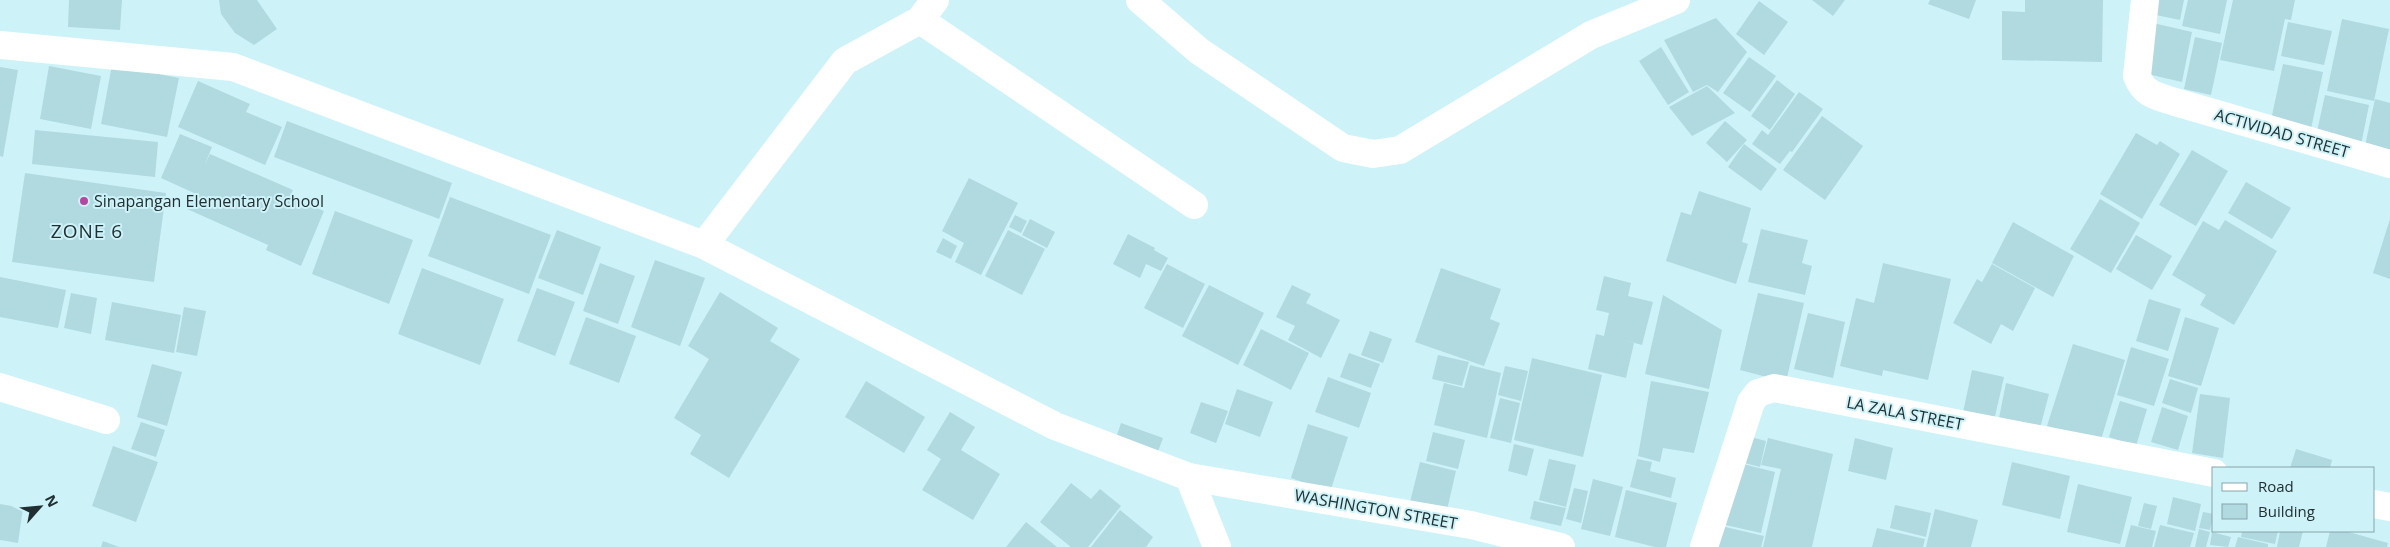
<svg xmlns="http://www.w3.org/2000/svg" width="2390" height="547" font-family="'Open Sans',sans-serif">
<style>
.building{fill:#b1d9e0}
.lines{fill:none;stroke-linecap:round;stroke-linejoin:round}
.minor{stroke:#fff;stroke-width:28}
.poi-dot{fill:#b846a1;stroke:#cdf3f9;stroke-width:2}
.labels{text-anchor:middle;dominant-baseline:central;stroke-width:4;stroke-linejoin:round;paint-order:stroke}
.street-label{font-size:16px;fill:#212f32;stroke:#cdf3f9}
.poi-label{font-size:16px;fill:#212f32;stroke:#cdf3f9;text-anchor:start}
.quarter-label{font-size:19px;letter-spacing:1px;fill:#212f32;stroke:#cdf3f9}
</style>
<rect width="100%" height="100%" fill="#cdf3f9"/>
<g class="building">
<path d="M69,0H122L120,30L68,27Z"/>
<path d="M219,0H257L277,29L254,45L235,33L221,14Z"/>
<path d="M1812,0H1845L1833,16Z"/>
<path d="M1930,0H1976L1969,19L1928,4Z"/>
<path d="M2025,0H2103L2102,62L2002,60V11L2025,12Z"/>
<path d="M2149,0H2184L2180,20L2146,13Z"/>
<path d="M2188,0H2227L2220,34L2182,26Z"/>
<path d="M2233,0H2295L2291,20L2285,19L2274,71L2220,60Z"/>
<path d="M1759,1L1788,22L1764,55L1736,34Z"/>
<path d="M1716,18L1747,52L1718,92L1707,85L1693,92L1664,40Z"/>
<path d="M2342,19L2389,29L2374,101L2327,91Z"/>
<path d="M2288,22L2332,31L2324,65L2281,56Z"/>
<path d="M2153,23L2192,32L2182,82L2143,73Z"/>
<path d="M2195,37L2222,43L2211,95L2184,89Z"/>
<path d="M1661,47L1689,92L1668,105L1639,61Z"/>
<path d="M1749,57L1776,76L1750,112L1723,93Z"/>
<path d="M2283,64L2323,72L2311,129L2271,120Z"/>
<path d="M112,65L179,78L167,137L101,124Z"/>
<path d="M49,66L101,76L91,129L40,119Z"/>
<path d="M0,67L18,70L3,157L0,156Z"/>
<path d="M1777,80L1795,94L1770,130L1751,116Z"/>
<path d="M198,81L250,104L246,112L282,127L265,165L178,127Z"/>
<path d="M1707,86L1735,113L1692,136L1669,107Z"/>
<path d="M1799,92L1823,109L1792,152L1790,151L1780,164L1752,144L1762,130L1768,135Z"/>
<path d="M2325,95L2369,105L2361,145L2316,136Z"/>
<path d="M2375,99L2390,103V151L2365,146Z"/>
<path d="M1822,116L1863,146L1825,200L1783,170Z"/>
<path d="M287,121L452,183L439,219L274,157Z"/>
<path d="M1725,121L1747,140L1727,162L1706,143Z"/>
<path d="M35,130L158,142L155,177L32,164Z"/>
<path d="M2136,133L2157,145L2160,141L2180,154L2142,219L2100,194Z"/>
<path d="M180,134L212,147L205,164L210,154L293,190L290,197L324,211L301,266L266,250L268,245L187,209L194,193L161,178Z"/>
<path d="M1744,144L1777,169L1761,191L1728,167Z"/>
<path d="M2192,150L2228,171L2196,226L2159,205Z"/>
<path d="M25,173L166,193L154,282L12,262Z"/>
<path d="M969,178L1018,203L981,275L955,262L964,243L942,231Z"/>
<path d="M2246,182L2291,208L2272,239L2228,213Z"/>
<path d="M1699,191L1751,208L1742,242L1748,244L1736,284L1666,261L1681,212L1691,215Z"/>
<path d="M450,197L551,235L529,294L428,256Z"/>
<path d="M2100,199L2140,223L2111,273L2070,249Z"/>
<path d="M335,211L413,240L389,304L312,274Z"/>
<path d="M1015,215L1027,221L1021,233L1009,227Z"/>
<path d="M1030,219L1055,232L1047,248L1022,235Z"/>
<path d="M2390,219V279L2373,273Z"/>
<path d="M2225,220L2277,251L2234,325L2200,305L2206,295L2172,275L2203,221L2219,230Z"/>
<path d="M2013,222L2074,256L2053,297L1992,263Z"/>
<path d="M1761,229L1808,240L1802,263L1812,266L1805,295L1748,282Z"/>
<path d="M557,230L601,247L583,295L538,278Z"/>
<path d="M1008,230L1045,249L1022,295L985,276Z"/>
<path d="M1128,234L1155,248L1148,261L1154,250L1168,258L1161,271L1146,264L1140,278L1113,264Z"/>
<path d="M2136,235L2172,256L2152,290L2116,269Z"/>
<path d="M943,238L957,246L951,259L936,252Z"/>
<path d="M655,260L705,278L680,346L631,327Z"/>
<path d="M600,263L635,276L618,324L583,311Z"/>
<path d="M1883,263L1951,279L1928,380L1883,370L1882,376L1840,366L1856,298L1874,303Z"/>
<path d="M1167,264L1205,284L1183,328L1144,308Z"/>
<path d="M1992,264L2035,288L2013,331L2001,324L1991,344L1953,323L1977,279L1982,282Z"/>
<path d="M422,268L504,299L480,365L398,334Z"/>
<path d="M1441,268L1501,289L1490,319L1500,323L1484,366L1415,342Z"/>
<path d="M1604,276L1631,283L1628,296L1653,302L1642,345L1624,340L1634,343L1626,378L1588,369L1596,334L1604,336L1609,313L1596,310Z"/>
<path d="M0,277L66,290L58,328L0,317Z"/>
<path d="M1209,285L1264,313L1238,365L1182,336Z"/>
<path d="M1292,285L1311,294L1306,303L1340,320L1321,358L1288,340L1295,326L1276,317Z"/>
<path d="M537,288L575,302L555,356L517,341Z"/>
<path d="M720,292L778,328L770,341L800,359L729,478L690,454L701,435L674,418L709,359L688,346Z"/>
<path d="M71,293L97,298L91,334L64,328Z"/>
<path d="M1758,293L1804,303L1786,382L1740,370Z"/>
<path d="M1663,295L1722,330L1709,389L1645,374Z"/>
<path d="M2149,299L2181,309L2168,351L2136,341Z"/>
<path d="M112,302L181,315L174,353L105,340Z"/>
<path d="M184,307L206,311L197,356L176,352Z"/>
<path d="M1808,313L1845,322L1833,378L1794,369Z"/>
<path d="M586,317L636,336L619,383L569,364Z"/>
<path d="M2185,317L2219,328L2201,386L2168,376Z"/>
<path d="M1261,329L1309,353L1291,390L1243,365Z"/>
<path d="M1370,331L1392,339L1383,363L1361,355Z"/>
<path d="M2073,344L2125,360L2100,443L2047,426Z"/>
<path d="M2131,347L2169,359L2154,406L2117,395Z"/>
<path d="M1349,353L1380,364L1371,388L1340,377Z"/>
<path d="M1438,355L1469,362L1462,386L1432,379Z"/>
<path d="M1532,358L1602,375L1583,457L1514,440Z"/>
<path d="M152,364L182,372L167,426L137,417Z"/>
<path d="M1470,365L1501,373L1487,438L1434,425L1444,383L1464,388Z"/>
<path d="M1505,366L1528,371L1521,401L1498,395Z"/>
<path d="M1972,370L2004,377L1993,425L1962,417Z"/>
<path d="M1328,377L1371,393L1359,428L1315,412Z"/>
<path d="M2170,379L2198,388L2191,413L2162,403Z"/>
<path d="M866,381L925,417L904,453L845,417Z"/>
<path d="M1651,381L1709,392L1694,453L1663,448L1660,462L1638,456Z"/>
<path d="M2006,383L2049,394L2039,432L1998,423Z"/>
<path d="M1237,389L1273,402L1260,437L1225,424Z"/>
<path d="M2200,394L2230,398L2223,458L2192,453Z"/>
<path d="M1500,398L1520,403L1511,443L1490,438Z"/>
<path d="M2120,401L2147,409L2136,446L2109,437Z"/>
<path d="M1201,402L1228,411L1216,443L1190,433Z"/>
<path d="M2162,407L2188,416L2178,450L2151,442Z"/>
<path d="M950,412L975,427L961,450L1000,474L973,520L922,490L941,459L927,450Z"/>
<path d="M141,422L165,430L156,457L131,449Z"/>
<path d="M1121,423L1163,438L1157,454L1116,438Z"/>
<path d="M1308,424L1348,437L1330,492L1291,478Z"/>
<path d="M1433,432L1465,440L1458,469L1426,461Z"/>
<path d="M1743,435L1766,441L1760,467L1737,461Z"/>
<path d="M1768,438L1833,454L1812,547H1763L1781,469L1761,465Z"/>
<path d="M1855,438L1893,448L1886,480L1848,471Z"/>
<path d="M1514,444L1534,449L1527,476L1508,471Z"/>
<path d="M113,446L158,462L136,522L92,506Z"/>
<path d="M2296,449L2332,460L2330,468H2290Z"/>
<path d="M1549,459L1576,465L1566,507L1539,500Z"/>
<path d="M1637,459L1652,462L1650,471L1676,478L1671,498L1630,487Z"/>
<path d="M1420,462L1456,471L1447,510L1410,502Z"/>
<path d="M1735,462L1775,472L1761,533L1721,524Z"/>
<path d="M2012,462L2070,476L2060,519L2002,505Z"/>
<path d="M1593,479L1623,487L1610,536L1581,529Z"/>
<path d="M1071,483L1091,499L1100,489L1121,506L1088,547H1071L1040,522Z"/>
<path d="M2078,484L2132,497L2120,544L2067,532Z"/>
<path d="M1574,488L1588,491L1581,523L1566,519Z"/>
<path d="M1626,490L1677,503L1666,547H1655L1615,537Z"/>
<path d="M2173,497L2201,504L2195,531L2167,524Z"/>
<path d="M1534,501L1566,508L1561,526L1530,519Z"/>
<path d="M2144,503L2157,506L2151,529L2138,526Z"/>
<path d="M0,504L23,508L18,543L0,540Z"/>
<path d="M1895,505L1931,513L1926,537L1890,528Z"/>
<path d="M1935,509L1978,520L1971,547H1926Z"/>
<path d="M1120,510L1153,537L1146,547H1091Z"/>
<path d="M2203,512L2214,514L2210,530L2199,528Z"/>
<path d="M1026,522L1057,547H1006Z"/>
<path d="M2131,525L2156,531L2152,547H2125Z"/>
<path d="M2160,525L2194,533L2190,547H2154Z"/>
<path d="M1721,526L1764,536L1761,547H1716Z"/>
<path d="M1877,528L1925,539L1923,547H1872Z"/>
<path d="M2199,529L2210,532L2206,547H2195Z"/>
<path d="M2242,531H2278L2275,544L2241,537Z"/>
<path d="M2280,531H2303L2299,547H2277Z"/>
<path d="M2330,531H2345L2388,543L2387,547H2326Z"/>
<path d="M2212,532L2231,537L2228,547L2210,545Z"/>
<path d="M2238,537L2268,544V547H2235Z"/>
<path d="M103,541L119,547H101Z"/>
</g>
<g class="lines">
<g class="minor">
<path d="M1140,0L1199,51L1343,148L1373,154L1400,150L1591,35L1676,0"/>
<path d="M2145,0L2137,76C2144,95 2157,96 2175,102L2390,164"/>
<path d="M920,20L1194,205"/>
<path d="M0,45L233,67L704,245L1055,426L1189,477L1471,525L1561,547"/>
<path d="M704,245L845,61L920,20L935,0"/>
<path d="M0,387L106,420"/>
<path d="M1189,477L1217,547"/>
<path d="M2374,504L2390,507"/>
<path d="M1704,547L1751,402L1758,393L1774,388L2214,473"/>
</g>
</g>
<circle class="poi-dot" cx="84" cy="201" r="5"/>
<g class="labels">
<g class="street-label">
<text transform="translate(2282 133) rotate(16)">ACTIVIDAD STREET</text>
<text transform="translate(1905 413) rotate(11)">LA ZALA STREET</text>
<text transform="translate(1376 509) rotate(10)">WASHINGTON STREET</text>
</g>
<g class="poi-label">
<text x="94" y="201">Sinapangan Elementary School</text>
</g>
<g class="quarter-label">
<text x="87" y="231">ZONE 6</text>
</g>
</g>
<rect x="2212" y="467" width="162" height="65" fill="#cdf3f9" stroke="#88a5a9"/>
<rect x="2222" y="483" width="25" height="8" fill="#ffffff" stroke="#88a5a9"/>
<text x="2258" y="492" font-size="15" fill="#212f32">Road</text>
<rect x="2222" y="504" width="25" height="15" fill="#b1d9e0" stroke="#88a5a9"/>
<text x="2258" y="517" font-size="15" fill="#212f32">Building</text>
<g transform="translate(40 507) rotate(63)" stroke="#cdf3f9" stroke-width="4" paint-order="stroke">
<path d="M0-4L9 19L0 12L-9 19Z" fill="#212f32"/>
<text y="-8" font-size="14" font-weight="bold" text-anchor="middle" fill="#212f32">N</text>
</g>
</svg>
